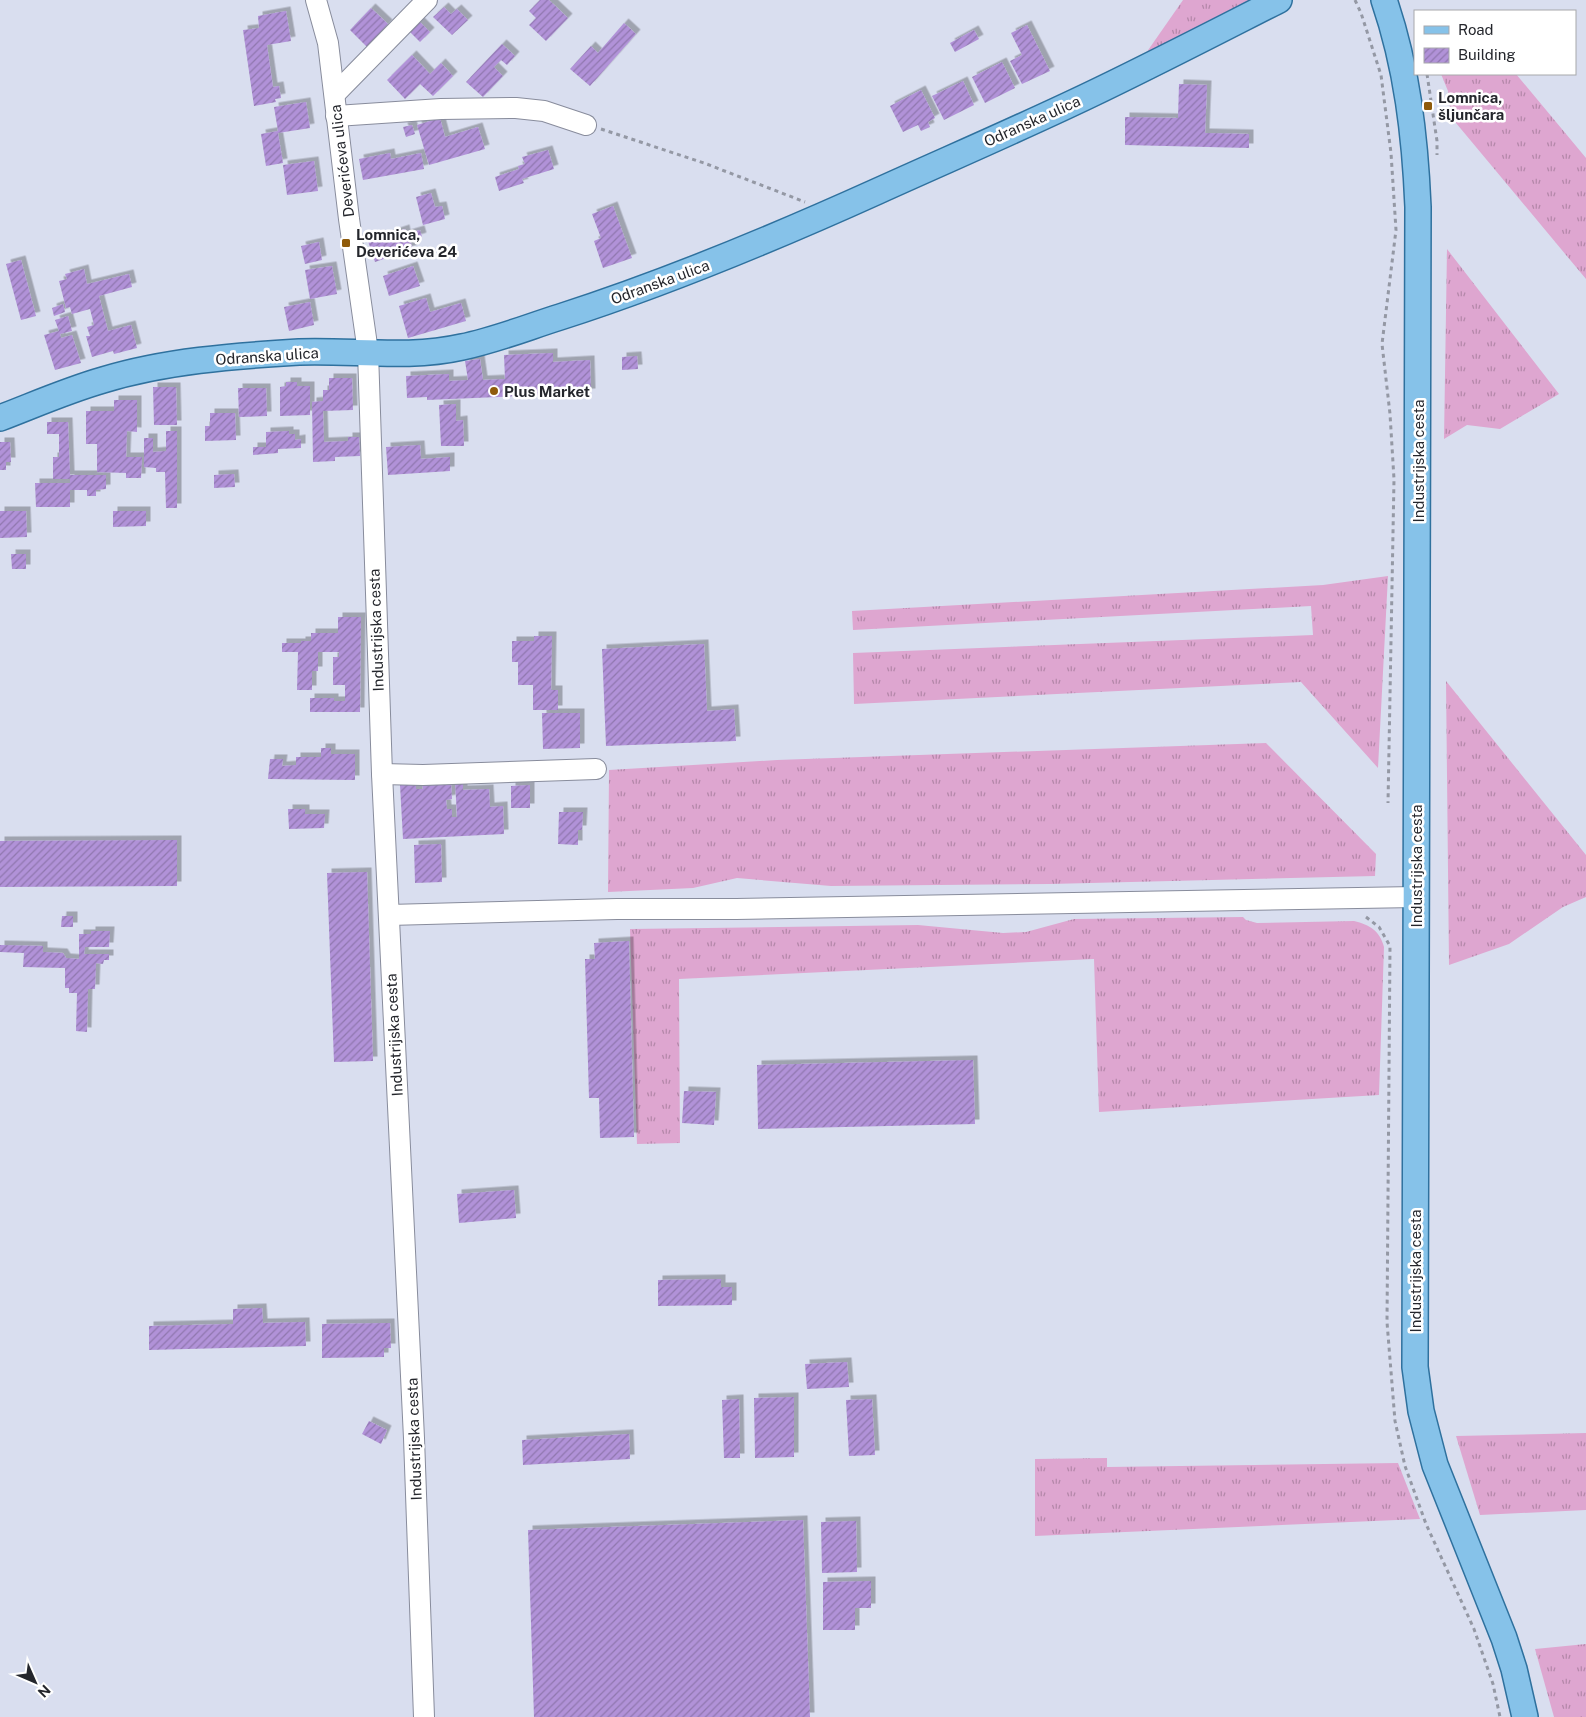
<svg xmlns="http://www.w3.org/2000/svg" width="1586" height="1717" font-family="'Public Sans',sans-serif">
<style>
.grass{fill:url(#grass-tufts)}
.building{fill:url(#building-hatch);filter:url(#shadow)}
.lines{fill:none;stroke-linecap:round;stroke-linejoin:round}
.minor-casing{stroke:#888c9c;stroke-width:22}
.major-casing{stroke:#2f719e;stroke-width:28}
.path{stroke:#9498a4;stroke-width:3;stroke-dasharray:4 4;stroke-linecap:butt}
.minor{stroke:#fff;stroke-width:20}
.major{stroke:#86c2e9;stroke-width:25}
.poi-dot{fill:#8f5b0a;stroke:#fff;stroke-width:2}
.labels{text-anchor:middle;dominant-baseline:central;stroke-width:5;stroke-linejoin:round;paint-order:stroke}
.poi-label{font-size:15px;font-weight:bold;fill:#24262c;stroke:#fff;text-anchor:start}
.street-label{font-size:15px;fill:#24262c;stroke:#fff}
</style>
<defs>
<pattern id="grass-tufts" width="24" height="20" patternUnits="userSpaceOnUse" patternTransform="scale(1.25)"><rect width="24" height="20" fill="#dea6d0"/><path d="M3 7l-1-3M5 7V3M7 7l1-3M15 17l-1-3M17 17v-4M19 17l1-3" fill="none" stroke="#b487a9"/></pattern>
<pattern id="building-hatch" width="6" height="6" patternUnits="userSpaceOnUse" patternTransform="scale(1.25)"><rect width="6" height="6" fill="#b192d8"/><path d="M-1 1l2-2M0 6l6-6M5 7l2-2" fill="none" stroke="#9077af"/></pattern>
<filter id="shadow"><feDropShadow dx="4.5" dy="-4.5" stdDeviation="0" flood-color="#0004"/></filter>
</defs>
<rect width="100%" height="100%" fill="#d9deef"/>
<g class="grass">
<path d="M1183,0H1257L1144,56Z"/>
<path d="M1441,74H1516L1586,158V279L1451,117L1448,91Z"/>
<path d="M1447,249L1559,394L1500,429L1467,425L1444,439Z"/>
<path d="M1388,576L1378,768L1301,682L854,704L853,653L1313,635L1311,606L853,630L852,611L1323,585Z"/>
<path d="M1446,681L1586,855V897L1563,907L1509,944L1449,965Z"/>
<path d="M1266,743L1376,854L1375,876L1050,884L831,886L737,878L693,888L608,892L609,770L777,760Z"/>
<path d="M1243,917L1246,920L1257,923L1354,921C1370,925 1380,931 1384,947L1379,1095L1099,1112L1094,959L679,979L680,1143L637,1144L630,929L918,925L1003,933L1026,932L1074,919Z"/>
<path d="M1586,1433V1510L1480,1515L1456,1436Z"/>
<path d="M1107,1458V1467L1398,1463L1420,1519L1035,1536V1459Z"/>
<path d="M1586,1644V1717H1554L1535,1649Z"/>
</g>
<g class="building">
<path d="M540,0H549L568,18L546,41L529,25L536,18L529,11Z"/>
<path d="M444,7L451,14L457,9L468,20L452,35L433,17Z"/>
<path d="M371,8L388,24L367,47L350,30Z"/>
<path d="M286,11L291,41L267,45L273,87L279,86L281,98L275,99L276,102L254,106L243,30L259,28L258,16Z"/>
<path d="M417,19L430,32L420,42L407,29Z"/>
<path d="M624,23L636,34L590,86L570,69L591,46L598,53Z"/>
<path d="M1027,25L1050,71L1022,84L1010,61L1022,55L1011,33Z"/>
<path d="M974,30L979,39L955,52L950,43Z"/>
<path d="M502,44L515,56L507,65L501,60L494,67L503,76L483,97L466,82Z"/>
<path d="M412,55L430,74L441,63L453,76L433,96L420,84L405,99L387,80Z"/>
<path d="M1002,62L1015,88L985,103L972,77Z"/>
<path d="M963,81L974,105L944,120L932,96Z"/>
<path d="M1179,84L1207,85L1205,133L1249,134V148L1125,145V117L1178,118Z"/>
<path d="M921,90L935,118L928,122L930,127L921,131L918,125L903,132L890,106Z"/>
<path d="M306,102L310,128L278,133L283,163L266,166L261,134L278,131L274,107Z"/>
<path d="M440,118L445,137L478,127L485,149L429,165L417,125Z"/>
<path d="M412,125L415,134L406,137L403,127Z"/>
<path d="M548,150L554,169L522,179L524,183L499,191L495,177L519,169L518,166L525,164L522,157Z"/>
<path d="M390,153L391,159L421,153L424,169L363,180L359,159Z"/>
<path d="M314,161L318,191L287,195L283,165Z"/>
<path d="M431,193L435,207L442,206L445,219L423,225L416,197Z"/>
<path d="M613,206L632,258L603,268L594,241L601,238L592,214Z"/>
<path d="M405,229L406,234L420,230L422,237L410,241L413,249L375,262L368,241Z"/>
<path d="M319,242L322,260L305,264L301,246Z"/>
<path d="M21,260L36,316L21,320L6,264Z"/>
<path d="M332,266L337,294L310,299L305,270Z"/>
<path d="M413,266L420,286L389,296L383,276Z"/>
<path d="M84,269L87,284L129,274L132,287L99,296L108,331L131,325L137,348L114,354L113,351L92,357L86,336H90L87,327L94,325L90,309L72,314L70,307L66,308L59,281L67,279L65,274Z"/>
<path d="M426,298L430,312L461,303L466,321L408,338L399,306Z"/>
<path d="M310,302L314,325L289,331L284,307Z"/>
<path d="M63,304L65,312L54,316L52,308Z"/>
<path d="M68,316L72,331L60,334L61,338L72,335L81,363L55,370L44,335L59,331L55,320Z"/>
<path d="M553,353V362L590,360L591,393L427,400V397L407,398L406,376L449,374V381L468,380L465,361L480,359L483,380L505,379L504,355Z"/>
<path d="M637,356L638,369L622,370V357Z"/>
<path d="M329,378H352L353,410L323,411L324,442L348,441V437H359L360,456L335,457V461L313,462L312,402L323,401V390H329Z"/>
<path d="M286,382H297V386H310V415L280,416V387L286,386Z"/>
<path d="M153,387H176L177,425H154Z"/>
<path d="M238,388H266L267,416L239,417Z"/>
<path d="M114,400H137V432L127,431L126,457H142L141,478H126V473L97,472V444H86V411H114Z"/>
<path d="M456,404V421L463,420L464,446H441L439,405Z"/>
<path d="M210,413H235L236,440L205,441V426H210Z"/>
<path d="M47,422H68L70,475H106V489L96,490V496H87V490H70V507H36L35,483H70V479H53V457H59V434H47Z"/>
<path d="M166,431H177V508H166L165,472H156V468L144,467V438H153V452L166,451Z"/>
<path d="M289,431V434H295V440L301,439V448L278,449V453L253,455V447H266V432Z"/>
<path d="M0,442H10L11,462H6V470H0Z"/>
<path d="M420,445L421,459L450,457V471L388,475L386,447Z"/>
<path d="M234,474L235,487L214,488V475Z"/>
<path d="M0,511H26L27,537L0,538Z"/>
<path d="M113,511H146V526L113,527Z"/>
<path d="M11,554H26V569H12Z"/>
<path d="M338,617H361L360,712H310V698H334V701H345V685H333V657H339V652H318V671H312V690H297L298,652H282V643H301V641H311V633H338Z"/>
<path d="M534,636H552L551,690H558V710H533V685H518V662H512V641H534Z"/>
<path d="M704,644L707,711L734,709L736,741L606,746L602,649Z"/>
<path d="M542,713H580V748L543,749Z"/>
<path d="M321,748H331V754H355V780L268,779L270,759H283L282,766L296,765V757H321Z"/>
<path d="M455,781H463V790L489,789L490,807L503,806L504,834L403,839L400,785H416V789H423L422,783L451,782L452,799L446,800L447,809H452V817H457Z"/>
<path d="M530,785V808H511V786Z"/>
<path d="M288,809H305V814H325L324,828L289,829Z"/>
<path d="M559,812H583L582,830H578V845L558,844Z"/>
<path d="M177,840V886L0,887V841Z"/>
<path d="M441,844L442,882L415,883L414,845Z"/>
<path d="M367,872L373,1061L334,1062L327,873Z"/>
<path d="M62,916H73V927H61Z"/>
<path d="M91,931H110L109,947H85L84,954H109V960H104L103,964L96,963L95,989H88L87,1032L76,1031L77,993H69V988H65V968L23,967L24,953L0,952V945L43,946V952L63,953L66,958L79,959V934H91Z"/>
<path d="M629,941L634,1137L600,1138L599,1098H589L585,959H595L594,943Z"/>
<path d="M973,1060L975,1124L758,1129L757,1065Z"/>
<path d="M684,1091L716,1092L714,1125L682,1123Z"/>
<path d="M514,1190L516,1218L459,1223L457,1194Z"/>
<path d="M721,1279V1287H732V1305L658,1306V1280Z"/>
<path d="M262,1308L263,1323L305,1322L306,1346L149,1350V1326L233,1324V1309Z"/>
<path d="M390,1323L391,1348H384V1357L322,1358V1324Z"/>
<path d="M847,1362L849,1387L807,1389L805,1364Z"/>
<path d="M794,1397V1457L755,1458L754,1398Z"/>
<path d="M739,1399L740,1458H724L722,1400Z"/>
<path d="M872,1399L875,1455L849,1456L846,1400Z"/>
<path d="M369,1421L387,1430L381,1444L362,1434Z"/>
<path d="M629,1434L630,1459L523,1465L522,1440Z"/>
<path d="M803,1520L810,1717H534L528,1530Z"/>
<path d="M856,1521L857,1572L822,1573L821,1522Z"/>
<path d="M871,1581V1608H855V1630H823V1582Z"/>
</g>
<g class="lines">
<defs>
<g id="minor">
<path d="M316,0L328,43L349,219L368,352L382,774L414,1438L424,1717"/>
<path d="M335,94L427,0"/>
<path d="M336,116L441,109L516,108L544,111L586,125"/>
<path d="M382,774L423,775L596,769"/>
<path d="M389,915L617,909H736L1416,897"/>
</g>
<g id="major">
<path d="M1384,0C1407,67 1415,136 1418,207L1415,1367L1421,1411L1435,1465L1504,1638L1514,1669L1525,1717"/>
<path d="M0,418C34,405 68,390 103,380C165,361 233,356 299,352C353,350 409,359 462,347C496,340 528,327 560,317C669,282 774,238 878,191C953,157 1028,125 1102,89C1162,60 1220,30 1279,0"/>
</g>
</defs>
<use href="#minor" class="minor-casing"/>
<use href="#major" class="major-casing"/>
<g class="path">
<path d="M1355,0L1361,13L1381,75L1391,153L1396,230L1382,344L1390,414L1394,479L1388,803"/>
<path d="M1427,74L1437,141V155"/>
<path d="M601,129L704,163L805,202"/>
<path d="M1366,917L1379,927L1390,946L1387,1322L1395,1421L1405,1466L1426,1524L1474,1629L1493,1684L1500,1717"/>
</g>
<use href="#minor" class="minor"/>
<use href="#major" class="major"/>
</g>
<g class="poi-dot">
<rect x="1423" y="101" width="10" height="10" rx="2.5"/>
<rect x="341" y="238" width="10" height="10" rx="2.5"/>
<circle cx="494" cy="391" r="5"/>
</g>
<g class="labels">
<g class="poi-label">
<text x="1438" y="97">Lomnica,<tspan x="1438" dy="17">šljunčara</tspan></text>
<text x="356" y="234">Lomnica,<tspan x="356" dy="17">Deverićeva 24</tspan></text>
<text x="504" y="391">Plus Market</text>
</g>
<g class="street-label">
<text transform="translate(1032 121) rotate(-24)">Odranska ulica</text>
<text transform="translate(342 161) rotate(-97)">Deverićeva ulica</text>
<text transform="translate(660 282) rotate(-20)">Odranska ulica</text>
<text transform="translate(267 356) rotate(-4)">Odranska ulica</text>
<text transform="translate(1418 461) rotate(-90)">Industrijska cesta</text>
<text transform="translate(376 630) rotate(-92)">Industrijska cesta</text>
<text transform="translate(1416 866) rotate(-90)">Industrijska cesta</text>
<text transform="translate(394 1035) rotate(-93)">Industrijska cesta</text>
<text transform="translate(1415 1271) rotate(-90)">Industrijska cesta</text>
<text transform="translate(414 1439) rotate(-92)">Industrijska cesta</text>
</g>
</g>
<rect x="1414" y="10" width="162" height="65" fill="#ffffff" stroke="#a7a8ab"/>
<rect x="1424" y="26" width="25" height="8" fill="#86c2e9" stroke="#a7a8ab"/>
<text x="1458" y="35" font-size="15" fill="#24262c">Road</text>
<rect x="1424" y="48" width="25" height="15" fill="url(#building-hatch)" stroke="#a7a8ab"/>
<text x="1458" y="60" font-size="15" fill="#24262c">Building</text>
<g transform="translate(35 1682) rotate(135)" stroke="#ffffff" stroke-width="4" paint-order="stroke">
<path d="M0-4L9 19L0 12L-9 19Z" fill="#24262c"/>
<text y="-8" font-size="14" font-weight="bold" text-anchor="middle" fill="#24262c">N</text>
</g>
</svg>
